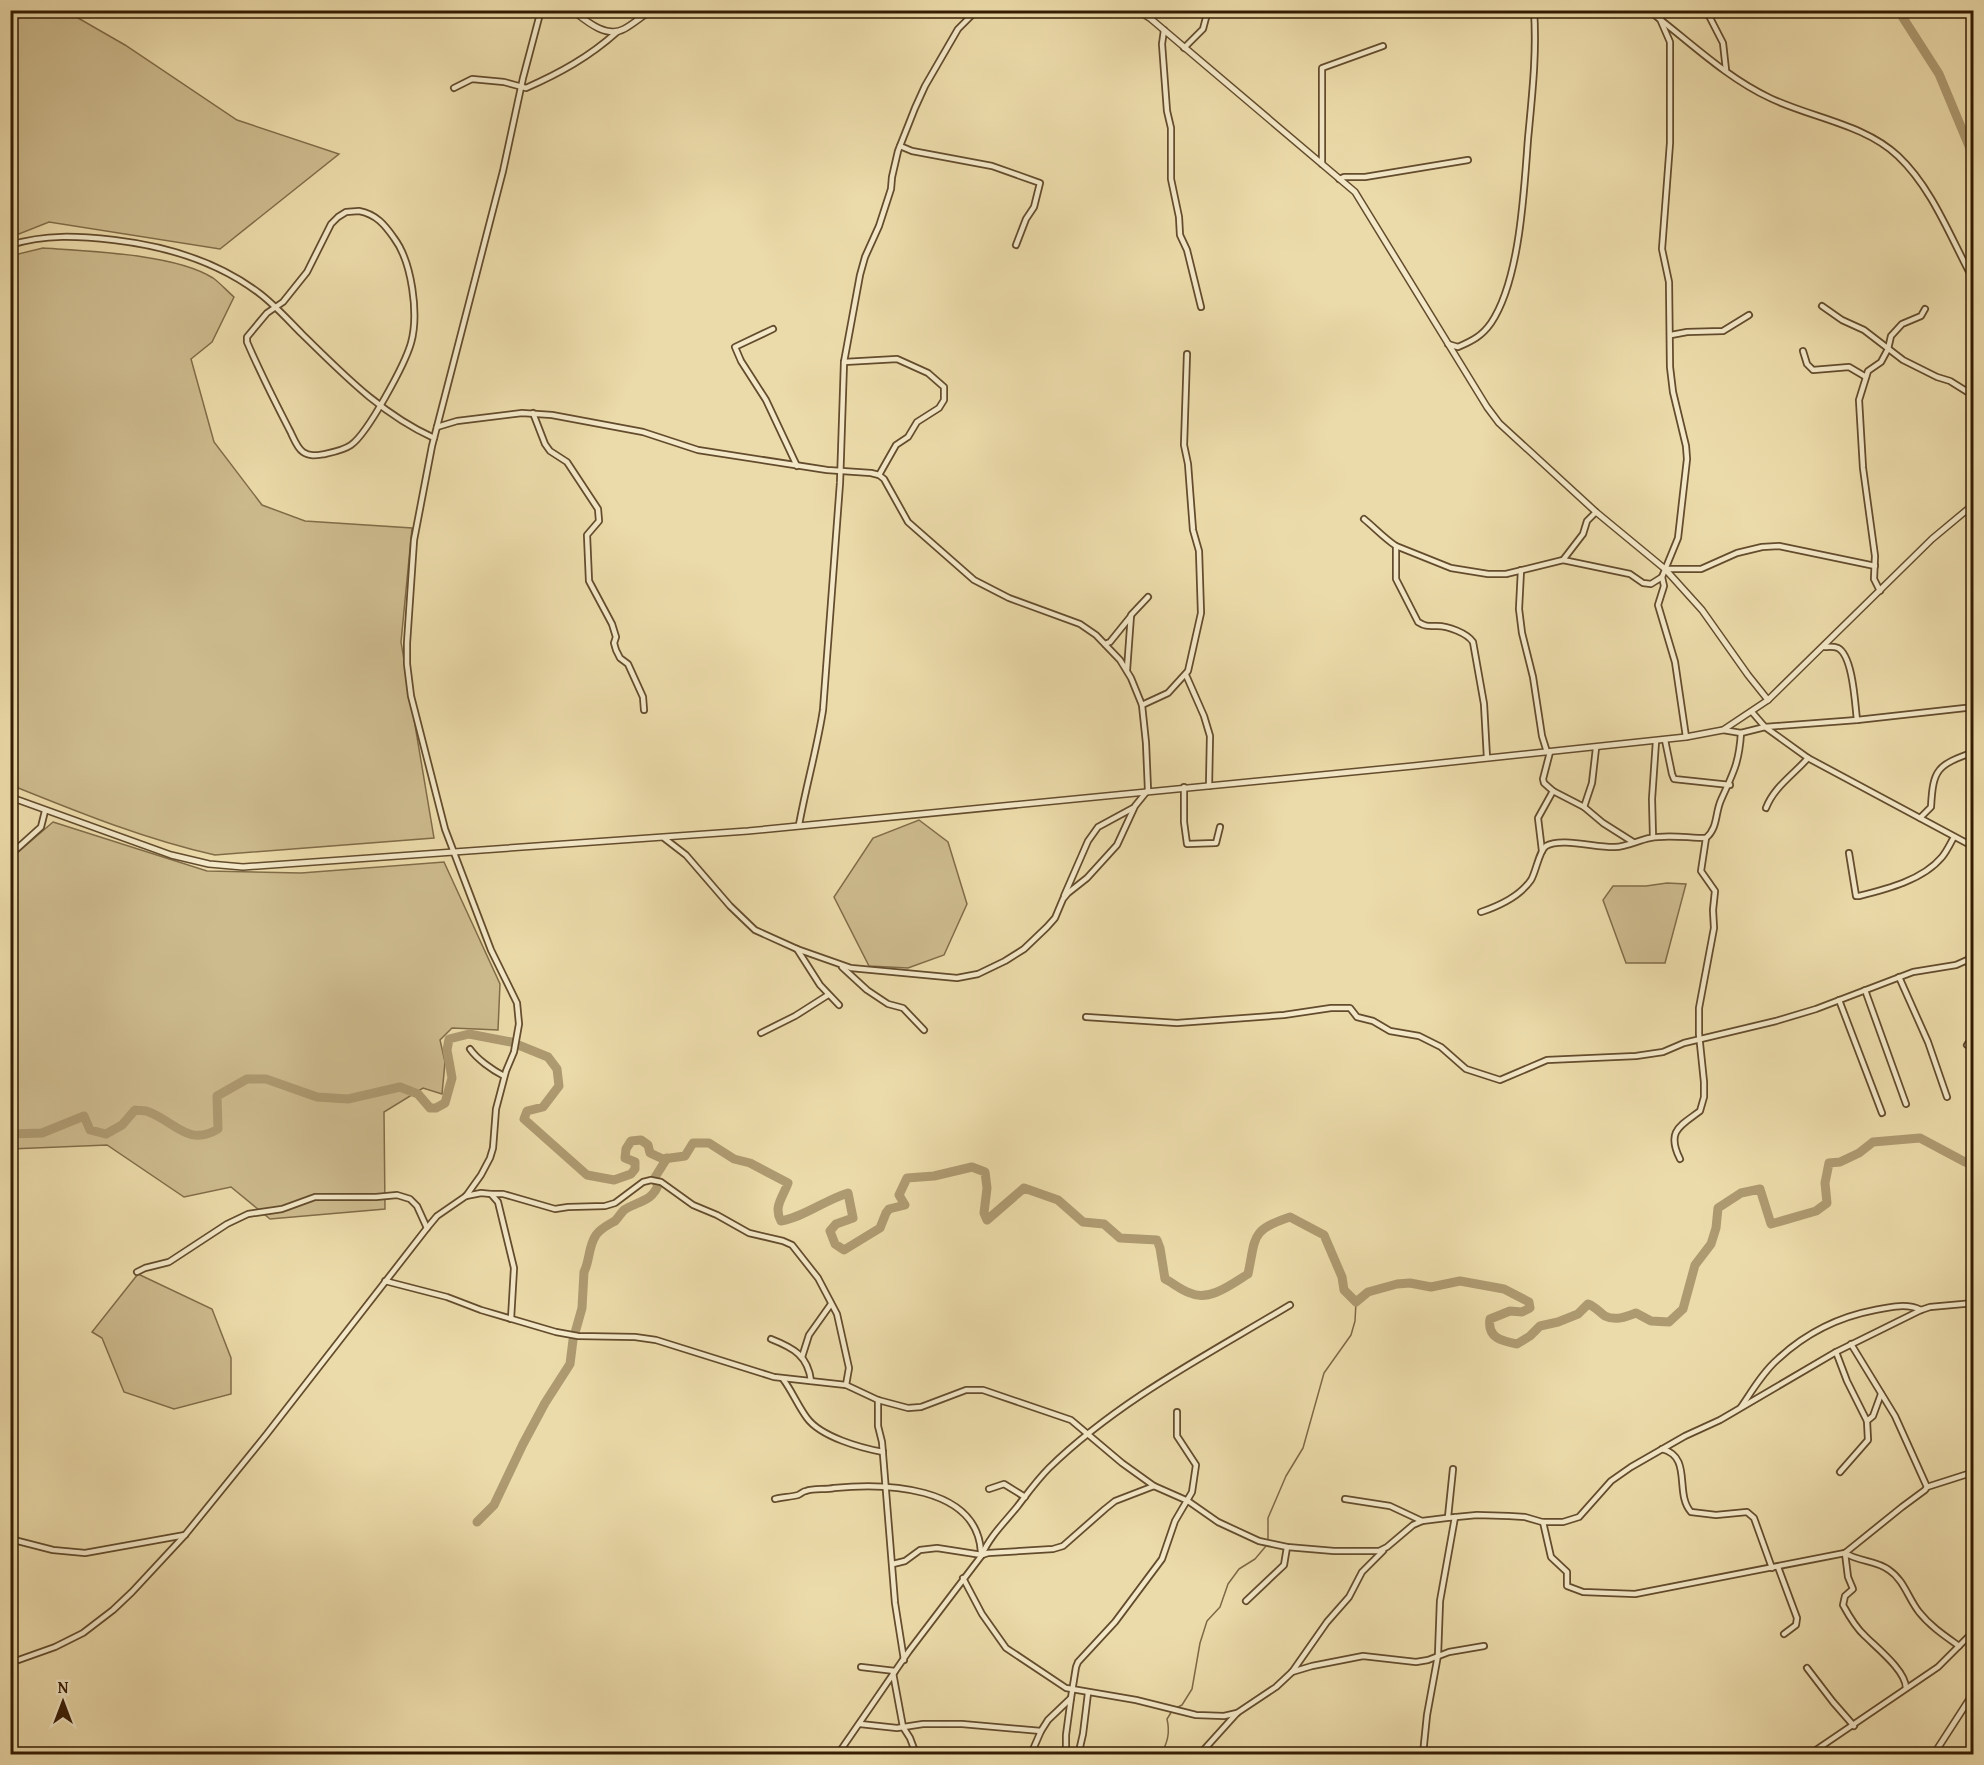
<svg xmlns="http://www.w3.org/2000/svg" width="1984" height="1765" font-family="'Gentium Book Plus',serif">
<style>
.green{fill:#cdbb8e;stroke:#816c48;stroke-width:1.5}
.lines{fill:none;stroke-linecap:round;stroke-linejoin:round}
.stream{stroke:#7e6845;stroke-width:1.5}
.river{stroke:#ae9a71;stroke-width:9}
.minor-casing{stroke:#634c2d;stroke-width:8}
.tertiary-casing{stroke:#634c2d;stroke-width:8}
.minor{stroke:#f3e8c8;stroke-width:4.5}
.tertiary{stroke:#f3e8c8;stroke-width:5}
</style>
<rect width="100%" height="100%" fill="#ecdbaa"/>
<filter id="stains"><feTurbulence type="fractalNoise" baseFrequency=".00333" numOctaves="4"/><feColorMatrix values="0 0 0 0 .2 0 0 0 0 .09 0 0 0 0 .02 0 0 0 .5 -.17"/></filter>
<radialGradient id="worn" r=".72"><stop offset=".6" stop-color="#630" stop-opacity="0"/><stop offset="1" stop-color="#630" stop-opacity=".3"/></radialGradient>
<g class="green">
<path d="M19,11H66L125,45L237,120L339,154L220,249L49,222L19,234L11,231L10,23L19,18Z"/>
<path d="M43,248C88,251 176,254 213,278C220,283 227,291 234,297L212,342L191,359L214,442L262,505L305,521L412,528L401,642L434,838L215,855C144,839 78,812 11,785L10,256Z"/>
<path d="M919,820L948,842L967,904L944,955L908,968L869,966L834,897L873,838Z"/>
<path d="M53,822L207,871L301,873L444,862L500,984L498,1030L452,1028L440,1040L445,1062L442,1094L423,1088L384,1112L385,1209L270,1219L231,1187L184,1197L107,1145L11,1149L10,859Z"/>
<path d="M1667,883L1686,884L1665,963H1626L1603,900L1613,886H1646Z"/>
<path d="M138,1274L212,1309L231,1358V1394L174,1409L124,1392L102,1338L92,1332Z"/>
</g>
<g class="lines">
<g class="stream">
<path d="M1268,1540V1518L1286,1476L1303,1448L1324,1373L1351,1335L1355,1321L1356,1302"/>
<path d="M1176,1708L1182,1705L1192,1689L1200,1643L1207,1621L1220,1607L1228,1584L1239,1569L1255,1559L1266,1546"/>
<path d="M1161,1754C1168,1742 1170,1732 1167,1719L1172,1711"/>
</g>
<g class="river">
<path d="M1898,10L1939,74L1974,158"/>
<path d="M10,1134L42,1133L84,1116L90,1130L106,1134L122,1125L135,1110C139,1111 145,1110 149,1112C175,1122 188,1147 218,1129L217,1096L247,1079H266L317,1097L348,1099L400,1087L418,1094L430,1108H436L445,1103L452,1078L447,1050L449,1039L469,1034L511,1042L548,1057L557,1069L559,1086L543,1107L527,1111L524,1119L587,1175L614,1180L631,1174L635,1169V1162L625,1158L626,1149L631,1141L641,1140L648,1145L650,1153L663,1159L685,1156L693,1143H709L734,1159L750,1163L788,1183C783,1197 773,1207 781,1221C804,1217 825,1200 848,1193L853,1218L836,1224L830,1231L835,1244L844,1250L880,1228L886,1213L889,1209L905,1205L899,1195L907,1178L934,1176L972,1167L985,1172L987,1188L984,1213L987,1220L1024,1188L1058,1200L1083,1222L1104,1224L1120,1238L1157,1240L1160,1248L1165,1279C1173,1283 1181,1290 1190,1293C1209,1302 1232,1284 1248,1274C1256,1237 1250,1230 1290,1217L1324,1235L1342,1277L1344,1290L1356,1302L1368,1292L1397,1284L1410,1283L1431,1287L1460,1281L1504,1289L1529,1302L1530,1308L1522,1312L1510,1311L1490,1319C1487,1338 1502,1341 1517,1344L1530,1336L1540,1326L1558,1322L1578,1314L1588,1304C1596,1307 1599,1312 1605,1316C1615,1321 1626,1317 1636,1313L1651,1321L1669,1322L1683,1309L1695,1265L1711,1244L1716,1228L1718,1208L1741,1193L1760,1189L1771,1224L1816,1211L1827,1203L1825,1183L1829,1163L1840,1162L1859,1153L1873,1142L1920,1138L1965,1162L1974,1165"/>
<path d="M477,1522L494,1505L523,1444L545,1403L570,1364L573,1340L582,1308L584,1272C590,1260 588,1247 596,1235C601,1228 608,1225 615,1221C618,1218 621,1213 624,1210C637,1201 652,1202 658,1185L654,1179L667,1158"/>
</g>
<defs>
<g id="minor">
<path d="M1648,10C1688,40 1725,77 1770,98C1812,118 1864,124 1898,156C1933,189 1951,239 1974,281"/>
<path d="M1706,10L1723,43L1726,70"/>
<path d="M1708,15L1727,10"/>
<path d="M1164,30L1162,44L1167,111L1171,128V179L1179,217L1180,235L1187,250L1201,307"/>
<path d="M1184,48L1203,29L1208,10"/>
<path d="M454,88L472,79L504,82L526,88C560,73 589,57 617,32"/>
<path d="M900,146L912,151L992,166L1040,183L1034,207L1026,219L1016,245"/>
<path d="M1322,164V68L1383,46"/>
<path d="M1339,179L1344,177H1365L1468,160"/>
<path d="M359,211C376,214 385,225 394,238C412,262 419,314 411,343C405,364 368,433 351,445C344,450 334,452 325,454C318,455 310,457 303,452C296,447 293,436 289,429C274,400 260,372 247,342V337L267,313L283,302L307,272L331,224L338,217L346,212Z"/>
<path d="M10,245C46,234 78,236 114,240C165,246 218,262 259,293C275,305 288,320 302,334C343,374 381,414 434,438"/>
<path d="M1822,306L1842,320L1864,330L1903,360L1937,377L1950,381L1974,396"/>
<path d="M773,329L735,347L741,361L766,400L797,466"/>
<path d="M1671,335L1687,332L1723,331L1749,315"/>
<path d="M1448,344L1458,347C1472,341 1482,336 1491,323C1520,280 1524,191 1528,139C1532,96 1537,54 1534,10"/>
<path d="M1803,351L1807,364L1813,370L1849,367L1866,377"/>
<path d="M844,362L897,359L928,373L944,387V400L939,408L917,422L908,437L896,445L879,475"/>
<path d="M533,413L545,444L550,451L567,462L598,509L599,521L587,535L589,581L612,624L616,637L614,643L616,650L620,658L628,664L643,697L644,710"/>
<path d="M437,427L457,421L522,413L552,415L643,432L698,450L827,470L871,473L879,475L884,479L908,522L974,580L1009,598L1080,624L1096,635L1120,660L1131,678L1142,705L1146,743L1148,790L1135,806L1117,845L1087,878L1068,893L1063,899L1055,918L1047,927L1024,949L1005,961L978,974L957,978L851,968L797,949L755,930L730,906L686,855L664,838"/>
<path d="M1364,519C1375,528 1384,538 1396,546V579L1418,622C1426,627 1429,626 1437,626C1448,626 1467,633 1473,642L1484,704L1487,758"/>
<path d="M1396,546L1451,568L1488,574H1506L1563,560L1583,534L1587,521L1596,512"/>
<path d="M1563,560L1630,574L1643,583L1651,584L1662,577L1678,538L1687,459L1686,446L1673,392L1670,367L1669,282L1662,249L1670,143V42L1660,19L1659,10"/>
<path d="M1665,569H1701L1737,553L1762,547L1779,546L1875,566"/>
<path d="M1521,570L1519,609L1522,633L1533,677L1542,736L1547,752"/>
<path d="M1662,577L1664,586L1658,605L1675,662L1686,737"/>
<path d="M1880,591L1874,579L1875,556L1863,468L1859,400L1868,371L1881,362L1888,349L1891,336L1902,324L1921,316L1925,309"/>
<path d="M1105,644L1110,642L1131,616"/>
<path d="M1824,647C1828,647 1833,646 1838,648C1853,656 1855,704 1857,720"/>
<path d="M1127,670L1131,615L1148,597"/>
<path d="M1186,675L1204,716L1210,736L1209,786"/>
<path d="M1142,705L1168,693L1188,671L1201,613L1199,551L1193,530L1188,464L1184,445L1187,354"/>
<path d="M1752,712L1765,727L1808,758L1974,847"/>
<path d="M1723,730L1741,733L1765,727L1857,720L1974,707"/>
<path d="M1665,740L1672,774L1674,779L1730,785"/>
<path d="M1596,748L1592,783L1584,807L1603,823L1633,842"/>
<path d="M1550,752L1543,779L1544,783L1553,791L1584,807"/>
<path d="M1184,787V822L1187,844L1216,843L1220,827"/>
<path d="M1766,808C1774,787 1793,775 1808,758"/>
<path d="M1920,818L1931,807C1933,769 1937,765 1974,752"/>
<path d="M799,825C806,786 817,749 823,710L840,483L844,362L860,275L865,257L879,226L891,189L892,177L898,151L915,108L925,86L958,29L977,10"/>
<path d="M1653,837L1652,799L1656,741"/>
<path d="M1706,838C1718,828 1715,813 1721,800C1733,773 1739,764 1741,733"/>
<path d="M1542,851L1538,818L1553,791"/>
<path d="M1849,853L1856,896H1859C1887,889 1923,880 1942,857C1947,851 1950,844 1954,837"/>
<path d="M10,855L41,827L45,811"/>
<path d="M1064,896L1088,841L1098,827L1133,808"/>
<path d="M1481,912C1499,906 1520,896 1531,880C1536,872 1539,851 1546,846C1561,837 1597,848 1615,847C1626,847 1639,840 1650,838C1668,834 1688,838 1706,838L1701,871L1715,891L1713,910L1714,928L1699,1008V1034L1704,1082V1097L1700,1111C1680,1126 1666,1131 1680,1159"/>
<path d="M797,949L820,985L839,1005"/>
<path d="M1967,961L1974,969"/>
<path d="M842,967L867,990L888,1004L903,1008L924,1030"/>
<path d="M1899,977L1928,1042L1947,1097"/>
<path d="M1865,990L1906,1104"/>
<path d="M1839,1000L1882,1113"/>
<path d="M1086,1017L1177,1023L1284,1015L1331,1008H1350L1357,1017L1373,1021L1390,1031L1419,1036L1441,1047L1466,1069L1500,1080L1547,1060L1636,1056L1663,1052L1684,1043L1776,1021L1816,1009L1913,972L1956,965L1974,957"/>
<path d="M761,1033L795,1016L828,995"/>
<path d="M1967,1045L1974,1035"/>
<path d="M470,1049C477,1059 492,1070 504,1076"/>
<path d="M491,1194H503L555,1209L568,1207L605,1206L615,1203L643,1182L651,1180L661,1182L693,1205L717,1215L749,1233L783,1241L792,1245L818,1278L837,1314L849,1368L846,1385"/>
<path d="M466,1196L481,1193L491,1194L498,1202L514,1268L511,1319"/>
<path d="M137,1272L145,1268L169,1262L227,1224L248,1214L282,1209L315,1197H376L397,1195L410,1199L417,1206L427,1228"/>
<path d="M385,1281L447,1297L481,1310L556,1332L578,1336L635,1337L656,1340L774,1377L846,1385L878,1400L908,1408L921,1407L966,1390H983L1071,1420L1122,1463L1154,1486"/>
<path d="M771,1339C794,1348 808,1356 811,1381"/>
<path d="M1836,1352L1847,1381L1867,1421"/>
<path d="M802,1357L809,1335L831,1304"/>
<path d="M783,1379C792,1391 798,1406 807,1418C821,1437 861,1448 883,1452"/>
<path d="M878,1400V1426L882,1442L895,1603L904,1660"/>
<path d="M1741,1407C1752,1391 1763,1372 1778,1359C1806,1333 1838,1317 1875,1310C1890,1307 1907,1303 1921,1310"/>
<path d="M1662,1449C1693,1457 1674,1493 1691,1512L1716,1515L1747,1512L1754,1518L1772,1568"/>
<path d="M1840,1472L1868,1440L1867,1421L1873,1416L1881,1394"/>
<path d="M1927,1487L1974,1472"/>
<path d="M989,1489L1004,1484L1025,1497"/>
<path d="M775,1499C782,1497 791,1497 798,1495C801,1494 803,1491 806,1491C814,1488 825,1490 834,1488C883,1483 977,1485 981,1552"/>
<path d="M1345,1499L1390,1506L1422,1521"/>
<path d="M1448,1517L1453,1469"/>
<path d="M1543,1522L1551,1557L1567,1572V1586L1583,1592L1635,1594L1845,1553L1902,1507L1925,1490L1927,1487L1895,1416L1851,1344"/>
<path d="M10,1539L53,1550L85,1553L185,1535"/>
<path d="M1845,1553L1848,1577L1853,1589L1845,1596L1843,1605C1849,1616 1856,1628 1865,1636C1877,1648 1906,1671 1906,1688"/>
<path d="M1845,1553C1859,1562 1876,1560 1889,1570C1904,1580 1908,1598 1919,1612C1930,1626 1945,1636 1959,1646"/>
<path d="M982,1555C989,1537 1005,1522 1017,1507C1027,1494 1037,1480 1049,1468C1119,1400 1207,1355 1290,1305"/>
<path d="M893,1564L905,1561L920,1550L937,1548L982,1555"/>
<path d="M1778,1567L1797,1618L1796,1625L1784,1634"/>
<path d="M963,1578L982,1614L1006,1648L1066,1688L1136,1700L1196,1715L1224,1716L1237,1713"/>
<path d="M1246,1601L1284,1565L1287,1547"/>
<path d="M10,1663L55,1647L83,1633L113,1610L132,1592L185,1535L266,1435L427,1228L437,1216L466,1196L481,1175L490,1158L493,1148L496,1109L506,1071L514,1052L519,1024L517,1003L491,950L445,829L411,696L407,664V643L414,540L432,446L503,171L523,78L541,10"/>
<path d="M861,1667L895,1671"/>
<path d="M1807,1668L1833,1702L1854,1726"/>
<path d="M1292,1672L1312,1666L1363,1656L1416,1662L1428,1660L1449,1652L1484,1646"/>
<path d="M893,1673L903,1727L910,1738L916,1754"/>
<path d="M860,1724L897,1728L923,1724H962L1041,1731"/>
<path d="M838,1754L909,1651L982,1555L988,1553L1053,1549L1063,1546L1105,1509L1115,1501L1154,1486L1188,1501L1218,1522L1259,1541L1287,1547L1334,1551H1379L1387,1547L1413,1525L1422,1521L1446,1518L1477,1515L1509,1516L1525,1517L1542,1522H1563L1579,1517L1611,1481L1631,1467L1685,1436L1720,1420L1836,1352L1921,1310L1930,1307L1974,1303"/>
<path d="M1031,1754L1041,1731L1048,1720L1071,1698L1076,1667L1078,1662L1115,1622L1162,1559L1175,1521L1192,1492L1196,1465L1177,1436V1412"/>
<path d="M1066,1754V1735L1071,1698"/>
<path d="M1081,1754L1080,1747L1083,1734L1088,1693"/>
<path d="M1200,1754L1237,1713L1276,1687L1292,1672L1327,1622L1349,1597L1362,1572L1383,1551"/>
<path d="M1423,1754L1427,1715L1438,1655L1440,1601L1455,1517"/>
<path d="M1810,1754L1938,1667L1974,1631"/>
</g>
<g id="tertiary">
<path d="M572,10C585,20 606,39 624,29C633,24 642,16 652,10"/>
<path d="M1137,10L1151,19L1355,192L1487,407L1499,423L1596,512L1665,569L1702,610L1748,675L1768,700"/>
<path d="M10,797L171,855L209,864L243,867L748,831L1413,766L1686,737L1723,730L1768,700L1932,539L1974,504"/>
<path d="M1934,1754L1974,1692"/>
</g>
</defs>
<use href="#minor" class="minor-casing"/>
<use href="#tertiary" class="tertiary-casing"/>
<use href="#minor" class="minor"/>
<use href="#tertiary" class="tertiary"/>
</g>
<rect width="1984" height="1765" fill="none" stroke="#ecdbaa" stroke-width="36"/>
<rect x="12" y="12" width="1960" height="1741" fill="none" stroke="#351c03" stroke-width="3"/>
<rect x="18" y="18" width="1948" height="1729" fill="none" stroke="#351c03" stroke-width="1.5"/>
<g transform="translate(63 1702)" stroke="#f3e8c8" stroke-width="4.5" paint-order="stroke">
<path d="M0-4.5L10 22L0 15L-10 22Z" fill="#351c03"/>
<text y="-9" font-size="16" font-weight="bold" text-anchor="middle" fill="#351c03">N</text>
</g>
<rect width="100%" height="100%" filter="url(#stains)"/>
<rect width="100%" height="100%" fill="url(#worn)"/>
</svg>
